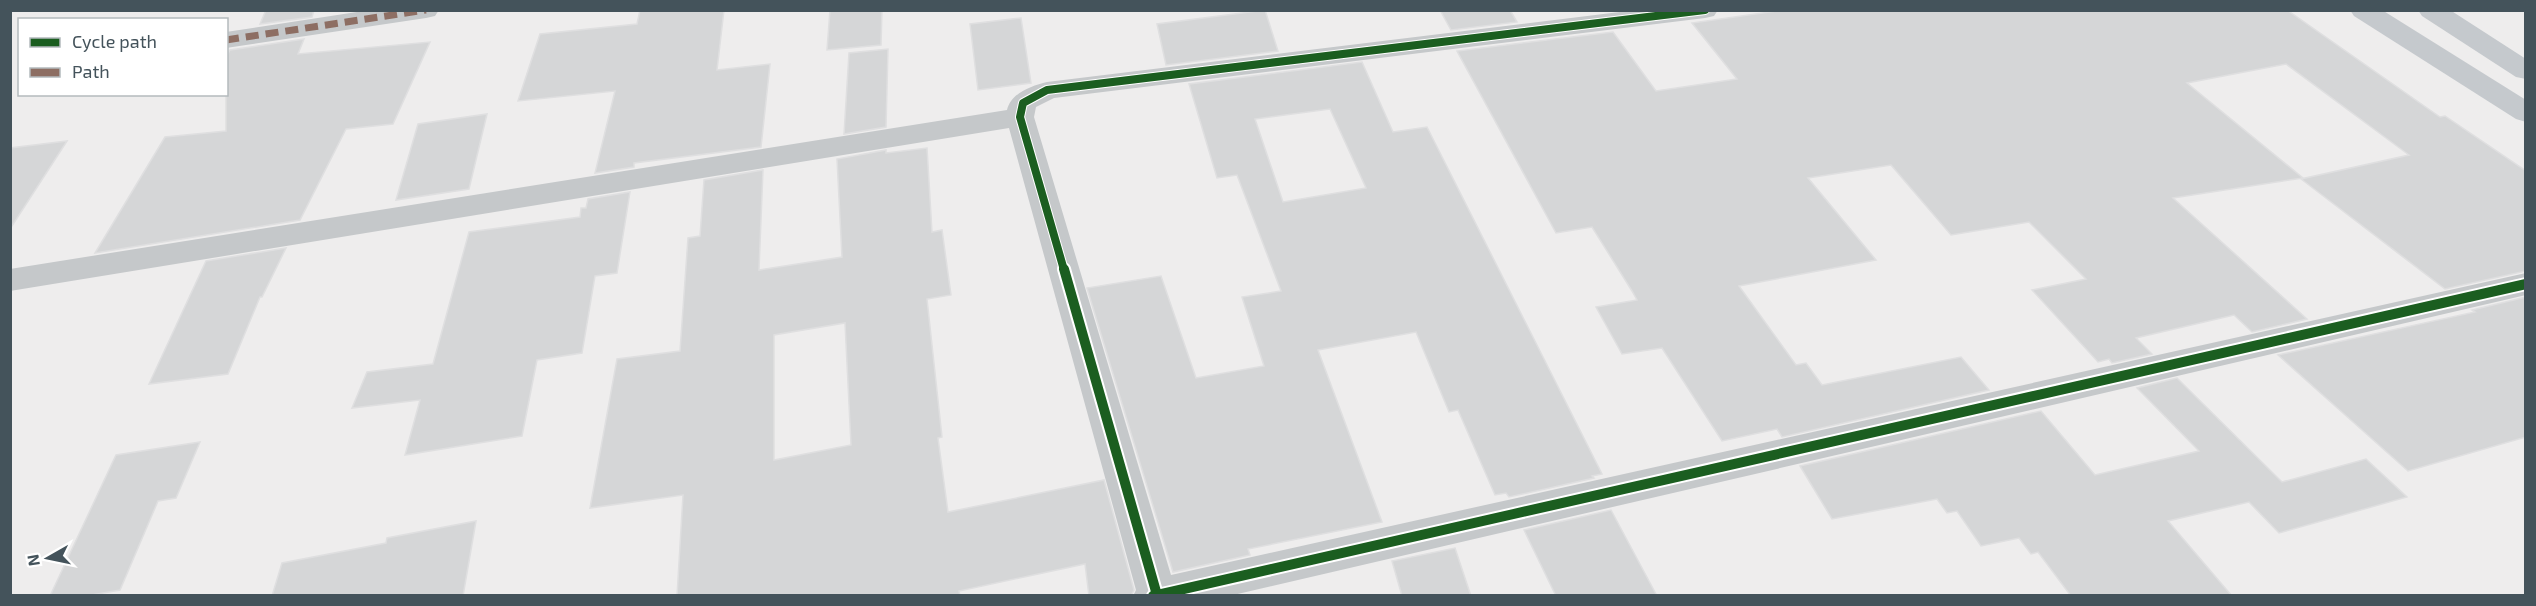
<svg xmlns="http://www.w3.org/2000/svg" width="2536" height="606" font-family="'Exo 2',sans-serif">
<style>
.building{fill:#d5d6d7;stroke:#dfdfe0;stroke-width:1.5;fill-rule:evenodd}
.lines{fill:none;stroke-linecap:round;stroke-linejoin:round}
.minor{fill:#c5c8ca;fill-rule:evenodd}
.secondary{fill:#c5c9cd;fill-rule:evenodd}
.quiet{stroke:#8d6e63;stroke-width:7;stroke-dasharray:13 7;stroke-linecap:butt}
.cycleway-far1-casing{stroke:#fff;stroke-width:10}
.cycleway-casing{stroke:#fff;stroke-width:14}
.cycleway-far1{stroke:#1b5e20;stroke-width:8}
.cycleway{stroke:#1b5e20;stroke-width:10}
</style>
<rect width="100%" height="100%" fill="#eeeded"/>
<g class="building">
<path d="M266,10H314L312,17L260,24Z"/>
<path d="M640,10H724L717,70L770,64L761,147L634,163V167L595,173L615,91L518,101L540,34L637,24Z"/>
<path d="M830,10H882L881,45L827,50Z"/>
<path d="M1265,10L1278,51L1166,65L1157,24Z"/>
<path d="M1440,10H1510L1517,22L1451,30Z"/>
<path d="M1783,10H2287L2440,117L2445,116L2526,171V271L2445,289L2301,179L2409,155L2286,64L2187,83L2303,178L2173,198L2307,319L2252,332L2234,315L2136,338L2152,354L2112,363L2109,359L2098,362L2032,290L2086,279L2029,222L1951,235L1891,165L1808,178L1876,260L1739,286L1796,365L1806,363L1822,385L1961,357L1989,390L1782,437L1777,429L1722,441L1662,348L1622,354L1596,307L1637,300L1632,291L1592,227L1556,233L1457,51L1613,32L1656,91L1737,79L1692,23Z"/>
<path d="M1021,18L1031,83L978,90L970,24Z"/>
<path d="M304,39L298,54L430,42L393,124L346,129L300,220L95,253L165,137L226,131V57L230,50Z"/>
<path d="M888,49L886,127L844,134L849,53Z"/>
<path d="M1362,62L1393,132L1427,127L1602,474L1592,476L1594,478L1509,497L1506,493L1495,495L1458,410L1449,412L1416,332L1318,350L1382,522L1248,549L1250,555L1173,572L1087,288L1161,276L1196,378L1264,366L1242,297L1281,291L1237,175L1217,178L1189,84ZM1330,109L1366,188L1283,202L1255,119Z"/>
<path d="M487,114L469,189L396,200L418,124Z"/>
<path d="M67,141L10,229V148Z"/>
<path d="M927,148L932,232L942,230L951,295L927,299L942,437L938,438L948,512L1104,480L1134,590L1131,596H1089L1085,564L959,591L960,596H677L683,495L590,508L617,359L680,351L688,238L700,236L704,180L763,170L759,270L842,257L837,159L886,150V153ZM845,323L851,445L774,460V335Z"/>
<path d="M630,192L617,273L595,276L582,353L537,360L522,436L405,455L420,400L352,408L367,372L433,364L469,232L580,217L581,208H586L588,199Z"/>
<path d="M286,248L262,297H260L228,374L149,384L206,261Z"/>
<path d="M2526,297V437L2408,471L2278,355L2475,312L2472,310Z"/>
<path d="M2177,378L2282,482L2366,459L2407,497L2279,533L2249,502L2168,521L2232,596H2071L2038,552L2031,554L2019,538L1981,546L1957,511L1947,513L1937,499L1832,519L1800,466L2041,411L2095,475L2199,451L2137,388Z"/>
<path d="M200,442L176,498L158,501L120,590L86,596H50L116,455Z"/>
<path d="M1611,510L1657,596H1556L1524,530Z"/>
<path d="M476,521L463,596H272L282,563L386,543L387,538Z"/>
<path d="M1455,548L1471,596H1402L1392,561Z"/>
</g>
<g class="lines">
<g class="minor">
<path d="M370,10H439L435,16L426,18L226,48V32Z"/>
<path d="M1636,10H1718L1714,16L1705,18L1054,98L1036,107L1034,117L1171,575L2526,273V295L1229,596H1133L1136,590L1009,128L10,291V269L1007,110C1011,93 1031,86 1047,82Z"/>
</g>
<g class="secondary">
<path d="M2350,10H2382L2526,100V122L2516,119L2354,16Z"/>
<path d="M2418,10H2450L2526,59V79L2516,77L2422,16Z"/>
</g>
<path class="quiet" d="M226,40L426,10"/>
<defs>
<path id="cycleway-far1" d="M1064,270L1020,117L1023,103L1047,90L1705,10"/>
<g id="cycleway">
<path d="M1064,269L1157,595"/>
<path d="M1153,596L2526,284"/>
</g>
</defs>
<use href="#cycleway-far1" class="cycleway-far1-casing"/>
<use href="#cycleway" class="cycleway-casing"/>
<use href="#cycleway-far1" class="cycleway-far1"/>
<use href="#cycleway" class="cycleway"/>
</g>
<rect width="2536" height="606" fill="none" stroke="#44535b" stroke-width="24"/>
<rect x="18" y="18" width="210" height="78" fill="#ffffff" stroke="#b4babd" stroke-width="1.5"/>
<rect x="30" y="38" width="30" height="9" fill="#1b5e20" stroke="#b4babd" stroke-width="1.5"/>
<text x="72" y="48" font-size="18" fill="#44535b">Cycle path</text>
<rect x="30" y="68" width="30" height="9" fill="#8d6e63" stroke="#b4babd" stroke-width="1.5"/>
<text x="72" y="78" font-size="18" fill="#44535b">Path</text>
<g transform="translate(48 558) rotate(261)" stroke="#ffffff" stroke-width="4.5" paint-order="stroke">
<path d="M0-4.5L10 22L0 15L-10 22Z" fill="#44535b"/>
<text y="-9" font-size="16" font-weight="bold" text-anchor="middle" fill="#44535b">N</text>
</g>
</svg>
